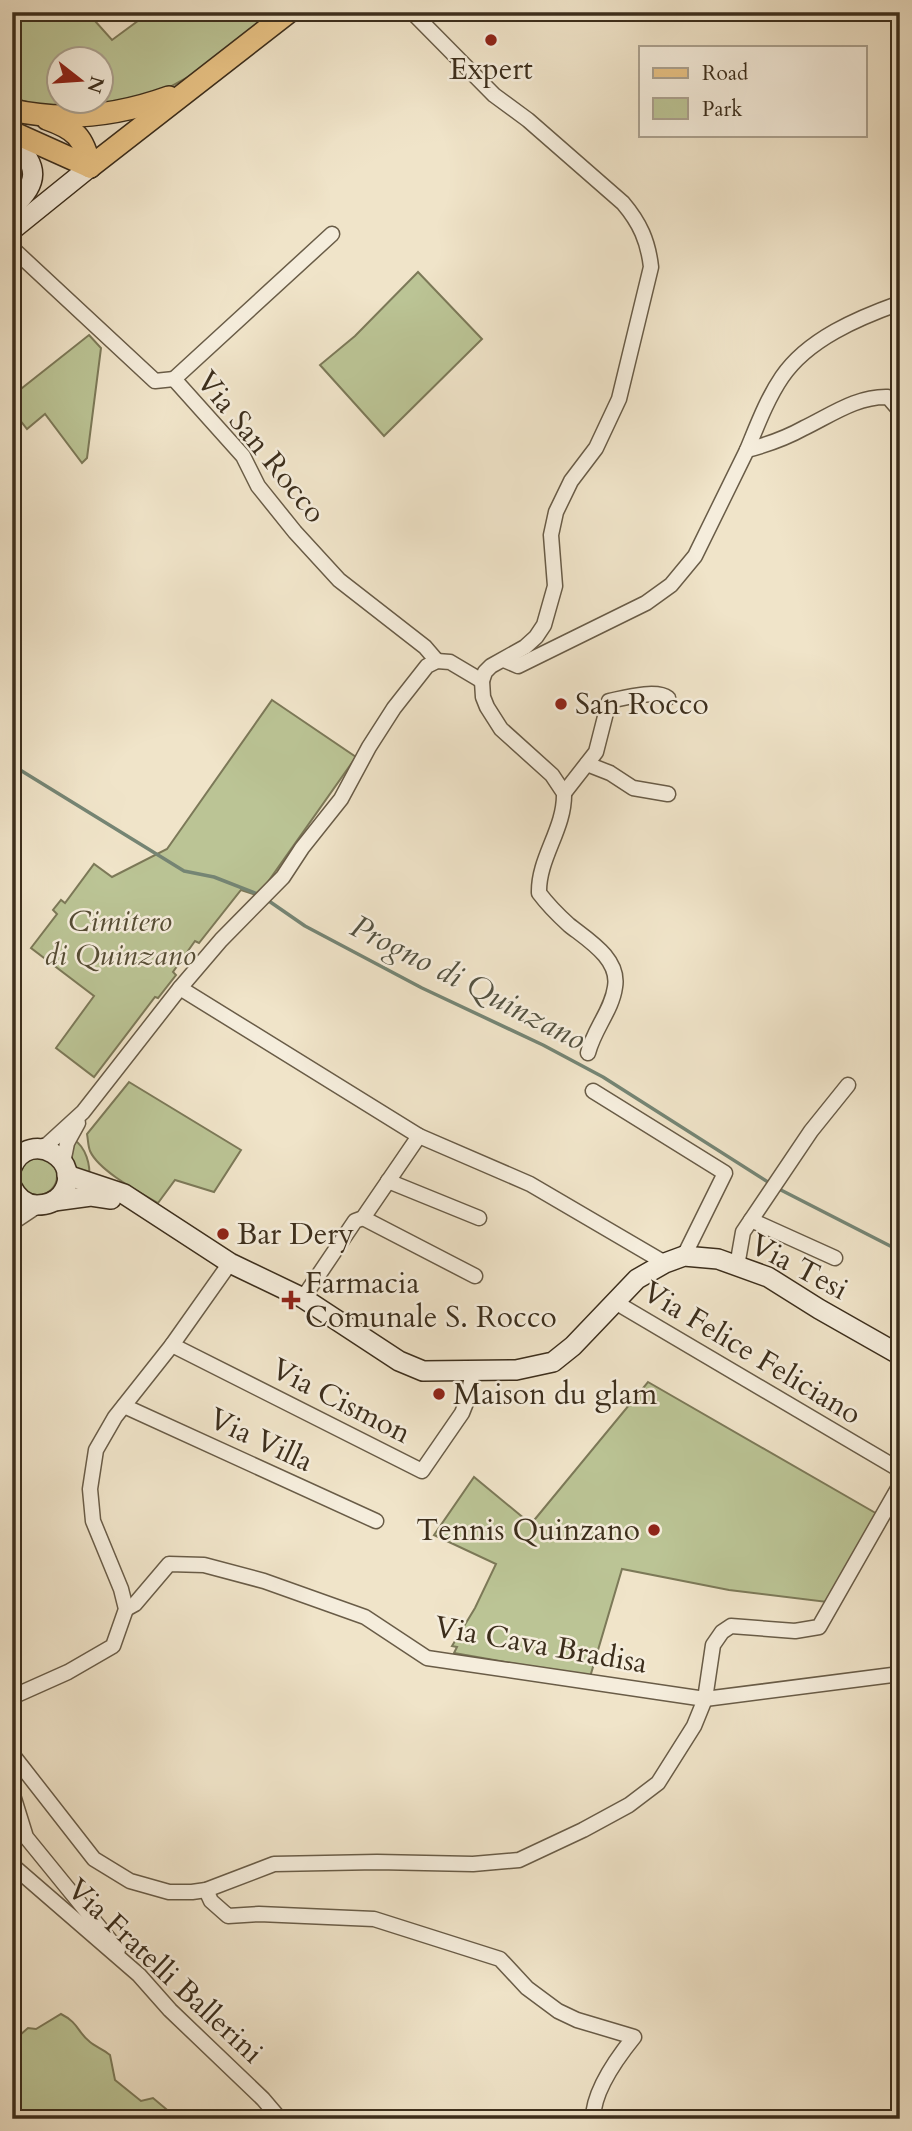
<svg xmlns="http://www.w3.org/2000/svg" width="912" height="2131" font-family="Cardo,serif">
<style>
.green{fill:#bbc495;stroke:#7c7958;stroke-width:2;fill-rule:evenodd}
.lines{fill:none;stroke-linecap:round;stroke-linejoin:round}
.stream{stroke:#758574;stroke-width:3.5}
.street-casing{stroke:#695c47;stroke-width:17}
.secondary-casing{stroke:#3c2e1c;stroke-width:22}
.primary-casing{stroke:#3c2e1c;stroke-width:24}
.street{stroke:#f5eddc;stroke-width:14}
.secondary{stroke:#f5eddc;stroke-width:19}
.primary{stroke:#e8c284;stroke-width:21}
.poi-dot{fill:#8f2418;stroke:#f5eddc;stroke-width:2.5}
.labels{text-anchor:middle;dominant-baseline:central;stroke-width:5;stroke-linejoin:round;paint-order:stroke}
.poi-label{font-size:30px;fill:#3c2e1c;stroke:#f5eddc;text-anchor:start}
.street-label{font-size:30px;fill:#3c2e1c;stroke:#f5eddc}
.park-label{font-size:30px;font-style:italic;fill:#554c34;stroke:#f5eddc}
.water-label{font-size:32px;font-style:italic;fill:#545241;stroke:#f5eddc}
</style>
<rect width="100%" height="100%" fill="#f0e4c9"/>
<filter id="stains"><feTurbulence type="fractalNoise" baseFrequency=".00286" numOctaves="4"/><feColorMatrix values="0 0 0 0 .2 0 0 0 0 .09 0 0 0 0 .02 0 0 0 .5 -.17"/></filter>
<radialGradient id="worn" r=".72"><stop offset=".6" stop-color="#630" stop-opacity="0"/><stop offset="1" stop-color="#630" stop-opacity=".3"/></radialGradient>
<g class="green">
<path d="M12,12H87L112,40L150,12H274L201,70L141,103L54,109L12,98ZM60,60H102V102H60Z"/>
<path d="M418,272L482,339L384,436L320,365L355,336Z"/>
<path d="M89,335L101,348L87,458L82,463L45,414L27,429L12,410V396Z"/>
<path d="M272,700L356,757L265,886L256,895L241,890L199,943L195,941L173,972L176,975L158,998L155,997L94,1077L56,1048L94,996L31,948L57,914L53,910L61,900L65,903L94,864L112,877L167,849Z"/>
<path d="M129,1082L241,1150L214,1192L175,1180L158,1203C139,1192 99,1171 90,1151C88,1146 88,1139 87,1134Z"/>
<path d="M73,1139C86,1147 91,1165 89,1180L68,1163Z"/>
<circle cx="38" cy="1176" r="19"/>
<path d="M648,1382L879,1515L827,1602L729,1590L622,1569L590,1677L454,1653L457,1647L452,1646L475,1608L496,1564L434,1535L474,1477L531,1524Z"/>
<path d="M61,2014C79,2023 77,2032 90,2042C96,2047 103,2049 110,2055L115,2080L141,2101L153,2098L178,2119H12V2042L28,2028L36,2029Z"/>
</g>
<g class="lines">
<g class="stream">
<path d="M12,765L184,871L214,877L260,895"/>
<path d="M266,899L305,926L422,988L543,1045L603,1077L771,1184"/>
<path d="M777,1188L900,1251"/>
</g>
<defs>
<g id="street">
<path d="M412,12L494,95L528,120L623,203C640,223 648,241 651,267L619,399L596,448L571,481L556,512L551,535L555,586L544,625L536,637L525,647L491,666L485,672L482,681L483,697L487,707L501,729L552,775L564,793C565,829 538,858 539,893C548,905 558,915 569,925C588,940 620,959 615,987C612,1010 594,1029 588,1053"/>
<path d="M12,248L155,381L174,379"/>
<path d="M174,379L243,456L258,486L295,532L339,580L425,647L437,661"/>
<path d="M174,379L332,234"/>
<path d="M747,450C757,426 767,399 782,377C808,339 858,318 900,303"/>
<path d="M504,660L518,666L646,603L671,585L695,556L747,450C766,445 786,438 804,428C831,415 857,396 888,397L900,411"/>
<path d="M587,764L610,773L633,788L668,794"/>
<path d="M564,793L596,752L609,701C624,698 656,689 668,698"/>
<path d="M180,988L419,1136L530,1184L665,1263"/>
<path d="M593,1091L725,1173L684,1256"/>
<path d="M37,1149L48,1144L83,1112L180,988L221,940L283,877L302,848L341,799L369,747L394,708L427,666L437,661L450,662L482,681"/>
<path d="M63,1163L67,1143L78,1123"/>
<path d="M388,1181L479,1218"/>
<path d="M363,1218L475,1276"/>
<path d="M751,1220L835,1258"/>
<path d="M12,1223L39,1205"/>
<path d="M737,1266L743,1232L811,1131L848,1085"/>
<path d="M303,1298L355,1221L363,1218L419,1136"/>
<path d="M615,1302L900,1470"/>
<path d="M172,1345L422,1471L462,1413L468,1398L473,1370"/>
<path d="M124,1406L376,1521"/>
<path d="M126,1609L135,1604L169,1564L204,1565L264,1581L365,1617L427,1658L705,1699L900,1674"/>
<path d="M12,1697L68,1672L113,1646L126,1609L121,1589L93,1521L90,1489L96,1450L115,1417L172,1345L230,1263"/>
<path d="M12,1754L94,1859L130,1881L169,1892H192L206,1890L274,1864L377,1862L473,1864L519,1860L583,1830L629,1805L658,1783L694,1726L705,1699L713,1645L722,1632L731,1626L795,1631L819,1627L900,1485"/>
<path d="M12,1792L26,1837L118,1950"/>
<path d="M12,1865L139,1975L170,2010L263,2099L280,2119"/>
<path d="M206,1890L211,1901L228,1916L259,1914L374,1919L500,1959L527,1988L558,2011L577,2020L634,2037C617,2058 593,2091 593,2119"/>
</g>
<g id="secondary">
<path d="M12,141C40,165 39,184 12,207"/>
<path d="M12,230L90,167"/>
<path d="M12,1167C30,1126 87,1162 61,1195C55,1202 46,1205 37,1205C25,1205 17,1197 12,1187"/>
<path d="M67,1175L124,1194L230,1263L303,1298L399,1361L423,1371L516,1370L553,1362L573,1346L637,1279L665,1263L684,1256L718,1259L768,1277L819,1309L900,1355"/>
<path d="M54,1201L91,1196L111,1199"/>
</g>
<g id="primary">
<path d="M12,110C65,122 119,115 169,97"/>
<path d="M47,119C75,129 84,137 90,167"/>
<path d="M12,132L90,167"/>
<path d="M90,167L289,12"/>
</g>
</defs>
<use href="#street" class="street-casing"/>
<use href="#secondary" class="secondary-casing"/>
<use href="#primary" class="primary-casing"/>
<use href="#street" class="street"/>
<use href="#secondary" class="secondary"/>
<use href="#primary" class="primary"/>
</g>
<g class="poi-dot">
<circle cx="491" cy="40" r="7"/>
<circle cx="561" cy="704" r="7"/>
<circle cx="223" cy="1234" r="7"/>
<path d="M287.5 1289.5h7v7h7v7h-7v7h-7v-7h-7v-7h7z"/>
<circle cx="439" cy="1394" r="7"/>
<circle cx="654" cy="1530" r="7"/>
</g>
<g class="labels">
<g class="poi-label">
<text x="491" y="69" text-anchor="middle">Expert</text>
<text x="575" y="704">San Rocco</text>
<text x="237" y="1234">Bar Dery</text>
<text x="305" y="1283">Farmacia<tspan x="305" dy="34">Comunale S. Rocco</tspan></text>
<text x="453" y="1394">Maison du glam</text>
<text x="640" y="1530" text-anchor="end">Tennis Quinzano</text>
</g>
<g class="street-label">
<text transform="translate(261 447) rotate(51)">Via San Rocco</text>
<text transform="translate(799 1267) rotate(28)">Via Tesi</text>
<text transform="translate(752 1353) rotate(31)">Via Felice Feliciano</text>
<text transform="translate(341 1401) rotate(27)">Via Cismon</text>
<text transform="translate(261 1440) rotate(25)">Via Villa</text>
<text transform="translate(541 1645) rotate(10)">Via Cava Bradisa</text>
<text transform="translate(165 1971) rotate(43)">Via Fratelli Ballerini</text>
</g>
<g class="park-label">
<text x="120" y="921">Cimitero<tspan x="120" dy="34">di Quinzano</tspan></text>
</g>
<g class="water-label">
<text transform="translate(468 983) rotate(27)">Progno di Quinzano</text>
</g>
</g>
<rect width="912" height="2131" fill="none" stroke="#f0e4c9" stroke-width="42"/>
<rect x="14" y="14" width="884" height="2103" fill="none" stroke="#3c2e1c" stroke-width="3.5"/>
<rect x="21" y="21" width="870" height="2089" fill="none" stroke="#3c2e1c" stroke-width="2"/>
<rect x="639" y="46" width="228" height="91" fill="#f5eddc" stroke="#aba18f" stroke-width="2"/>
<rect x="653" y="68" width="35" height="10" fill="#e8c284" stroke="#aba18f" stroke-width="2"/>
<text x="702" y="80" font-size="21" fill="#3c2e1c">Road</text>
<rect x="653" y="98" width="35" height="21" fill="#bbc495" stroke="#aba18f" stroke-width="2"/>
<text x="702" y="116" font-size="21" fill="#3c2e1c">Park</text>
<g transform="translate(80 80) rotate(107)"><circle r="33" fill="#f5eddc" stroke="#aba18f" stroke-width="2"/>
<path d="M0-5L12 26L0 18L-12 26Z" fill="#8f2418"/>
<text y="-10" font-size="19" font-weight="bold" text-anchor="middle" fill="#3c2e1c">N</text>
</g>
<rect width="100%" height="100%" filter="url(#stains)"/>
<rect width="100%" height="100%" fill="url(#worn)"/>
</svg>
